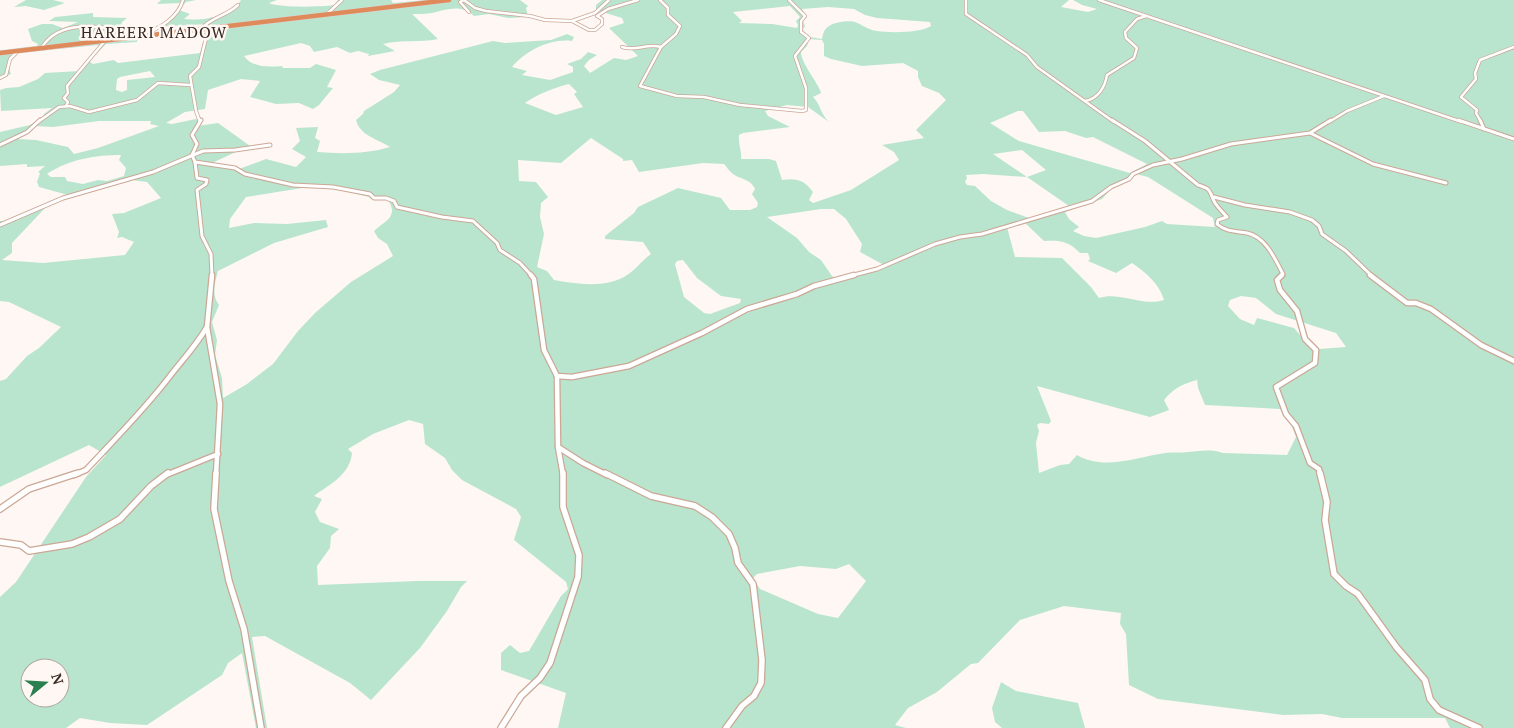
<svg xmlns="http://www.w3.org/2000/svg" width="1514" height="728" font-family="'PT Serif',serif">
<style>
.green{fill:#b9e5ce;fill-rule:evenodd}
.lines{fill:none;stroke-linecap:round;stroke-linejoin:round}
.minor-far3-casing{stroke:#cba796;stroke-width:4}
.minor-far2-casing{stroke:#cba796;stroke-width:5}
.minor-far1-casing{stroke:#cba796;stroke-width:7}
.minor-casing{stroke:#cba796;stroke-width:8}
.trunk-casing{stroke:#d7d4d3;stroke-width:5.5}
.minor-far3{stroke:#fff;stroke-width:2.5}
.minor-far2{stroke:#fff;stroke-width:3}
.minor-far1{stroke:#fff;stroke-width:4.5}
.minor{stroke:#fff;stroke-width:5.5}
.trunk{stroke:#df8a5a;stroke-width:4.5}
.labels{text-anchor:middle;dominant-baseline:central;stroke-width:5;stroke-linejoin:round;paint-order:stroke}
.far-quarter-label{font-size:16px;letter-spacing:1px;fill:#372922;stroke:#fff7f3}
</style>
<rect width="100%" height="100%" fill="#fff7f3"/>
<g class="green">
<path d="M26,0H53L65,3L44,10L26,6L14,7Z"/>
<path d="M161,0H196L186,2L179,10L190,14L184,19C203,21 231,17 241,0H277L269,3C280,8 321,7 334,5L338,0H391L393,3L427,0H520L528,6L526,8L528,17L508,18L489,14L474,16C462,4 447,9 432,13C426,14 418,14 412,14L438,39C419,43 403,39 383,44L395,51L368,56L369,54L358,51L350,53L337,47L314,52L310,46L301,43L244,56C253,68 268,67 282,66L283,68H310L316,64L336,70L327,87L333,88L319,105L313,109L299,103L276,104L250,97L260,81L241,79L208,90L205,109L185,112L166,123L172,124L196,119L199,121L197,126L218,123L253,148L238,151L212,163L239,169L266,159L296,167L306,157L292,149L300,141L296,128L318,127L315,138L320,141L317,152C342,154 366,154 390,147C378,139 360,136 356,120L363,114L364,111L394,92L400,85L379,80L370,74L380,70L493,41L505,43L551,40L567,34L574,37L572,41C551,38 525,51 512,67L527,71L522,75L550,80L573,72V67L567,64L581,59L588,52L597,55L589,60L584,66L590,73L614,58L626,60L638,56L609,28L624,23L622,18L596,10V5L602,0H1069L1061,7L1088,12L1097,9L1082,5L1073,0H1514V728H1450L1445,718H1342L1322,714L1283,715L1158,699L1129,685L1126,634L1120,624L1121,613L1064,606L1020,620L978,663L971,664L937,692L908,708L895,725L906,728H558L566,693L501,670V653L510,645L520,653L529,651L561,596L568,589L566,582L514,540L521,517L516,509L462,480L452,470L445,458L425,444L423,424L409,420L373,434L348,449L352,453C350,475 330,484 314,496L322,499L315,512L320,522L339,529L331,536L330,548L317,566L318,585L417,581H467L461,587L447,611L420,648L371,700L350,683L265,636L252,637L267,728H256L242,653L228,663L222,675L147,725L110,723L80,718L66,728H0V597L16,582L86,477L106,455L89,445L0,487V381L6,379L27,356L39,348L61,327L9,302L0,301V221H9L68,195L39,187L37,182L40,173L38,172L45,166L27,167V164L0,166V132L30,125L43,117L44,114L52,108L1,111L0,90L6,88L19,87L38,79L45,73L79,71L95,53L99,45L17,53C12,60 7,65 11,74L3,78L0,77V51L37,46L38,44L32,41L28,29L42,24H52L63,28L78,22L49,21L55,17L65,16L93,13V17L127,18L122,22L121,26L116,28L122,33V36L140,34L137,42L106,44L89,61L93,64L114,60L118,63L200,53L204,39L200,36L206,32L208,24L154,27L168,21L181,3L157,4ZM790,6L800,17L796,21L798,25L797,28L772,24L739,23L742,21L733,12ZM828,7L854,9L865,15L877,18L930,22L931,26C920,33 890,33 877,31C868,30 863,25 855,22C850,20 834,22 829,26C824,29 823,34 822,39L810,37L803,30L805,26L803,21L807,17L802,9ZM809,39L822,40L824,44V56L831,59L862,66L903,63L918,71V77L922,86L939,93L946,100L916,130L924,138L882,145L894,152L899,160L851,190L813,203L809,200L813,192C804,180 797,178 782,180L776,161L769,159H741C742,151 738,144 739,135L743,133L790,127L768,116L765,111L787,105L808,107L829,122C820,113 821,105 813,97L821,93L820,90C815,79 801,62 801,52L807,46ZM150,71L155,77L127,80V90L122,92L116,90L117,79L120,77ZM569,84L577,92L574,94L583,107L556,115L525,103C538,94 553,88 569,84ZM1018,111H1023L1039,132L1065,131L1086,138L1093,137L1147,164L1130,173L1019,141L990,123ZM99,121H151L150,124L159,126L98,148L74,154L68,147L36,140L17,139L34,126L53,127ZM591,138L623,159V161L632,160L639,172L703,163L724,164C727,167 729,171 732,173C740,180 750,178 755,189L752,194L758,203L757,207L750,210H730L721,198L678,188L638,207L634,213L605,236V239L643,242L651,254C641,261 635,271 624,277C605,288 575,284 554,280L547,271L537,267L544,234L540,217L541,203L548,197L536,182L519,181L518,160L561,163ZM1022,150L1046,170L1027,177L993,154ZM121,155L119,160L126,168L124,176L107,181L98,180L83,184L67,181L65,177H51L47,174C69,159 96,155 121,155ZM983,174L1027,177L1069,206L1029,218L1007,210L991,201L975,186L967,185L965,182L967,178L966,175ZM1136,174L1148,177L1213,218L1215,227L1167,224L1162,221L1145,227L1096,238L1084,236L1073,231L1079,227L1069,219L1065,212L1102,199L1111,189L1132,179ZM132,180L147,182L161,198L124,213L112,214L119,232L117,238L122,237L134,242L125,255L43,263L2,260L12,253V243L47,206L66,198ZM302,188H332L369,197L371,199L388,200C399,217 385,221 374,231L378,238L387,244L393,256L351,282L315,313L298,331L273,364L247,384L223,398L222,378L215,355L217,340L212,322L219,305C211,295 215,282 218,271L274,243L328,227L326,220L287,224L254,223L229,228L230,219L246,197ZM821,209H834L846,219L862,244L860,252L884,265L857,277L843,280L837,279L832,276L821,260L809,252L797,238L767,217ZM1024,222L1044,241C1059,240 1069,241 1080,253H1088L1090,259L1088,261L1116,273L1132,263C1146,273 1159,283 1164,300C1142,307 1120,291 1099,298L1091,287L1062,258L1015,257L1007,227ZM683,260L697,278L721,296L741,299L740,303L710,314L704,313L684,297L675,264L677,261ZM1241,296L1256,298L1276,314L1336,333L1346,347L1319,349L1300,335L1294,328L1257,318L1254,325L1240,319L1228,306L1230,300ZM1197,380L1198,388L1205,405L1280,409L1291,424L1296,437L1287,455L1223,453C1211,449 1201,451 1188,452C1181,453 1173,452 1165,453C1137,457 1104,471 1077,455L1069,464L1060,465L1039,473L1036,443L1039,431L1037,425L1040,423L1049,424L1051,421L1037,386L1150,417L1169,410L1164,400C1174,388 1182,384 1197,380ZM849,564L866,581L838,618L818,614L760,589L753,578L757,574L800,566L836,569ZM30,668H60V698H30Z"/>
<path d="M1001,682L1016,691L1078,703L1085,728H1002L995,722L992,708Z"/>
</g>
<g class="lines">
<defs>
<g id="minor-far3">
<path d="M464,0L475,8L486,11L530,16L545,20L572,21L595,13L609,0"/>
<path d="M464,0L460,2L469,12"/>
<path d="M660,0L668,8V15L680,26L676,34L661,47L640,86L677,96L704,97L740,105L802,111L806,110V88L795,56L809,38L801,32V21L805,16L789,0"/>
<path d="M966,0V14L1027,55L1037,67L1114,122"/>
<path d="M1099,0L1462,122"/>
<path d="M328,13L342,0"/>
<path d="M572,21L589,30H595L602,24V19L597,16L608,9L638,0"/>
<path d="M142,36C158,28 178,19 183,0"/>
<path d="M42,47C60,19 98,26 126,31L125,38"/>
<path d="M622,47C637,52 645,43 661,47"/>
<path d="M0,78L6,75L10,59L18,51"/>
<path d="M1085,101C1098,99 1105,87 1107,75L1134,58L1137,48L1126,38L1125,32L1137,19L1146,16"/>
<path d="M66,106L68,102L64,98L68,93L67,86L104,42"/>
<path d="M38,122L59,107L70,106L89,112L137,100L158,83L190,85"/>
<path d="M200,122L196,111L190,76L199,67L206,38L201,33V29C211,17 227,16 238,5"/>
<path d="M1329,122L1347,111L1384,96"/>
<path d="M1481,122L1476,113L1477,110L1461,97L1476,79L1475,73L1480,60L1514,47"/>
</g>
<g id="minor-far2">
<path d="M201,120L192,135L197,144L192,155L195,162L235,168L245,174L293,185L333,187L370,194L374,198H386L394,201L397,207L442,217L473,221L497,243L500,250L520,263L532,276"/>
<path d="M1112,120L1145,141L1198,185C1211,189 1209,190 1214,201C1216,206 1223,212 1227,217L1218,220L1217,224C1226,232 1236,231 1247,233C1266,237 1275,259 1283,274L1281,276"/>
<path d="M1458,120L1514,139"/>
<path d="M1480,120L1484,129"/>
<path d="M1310,133L1373,164L1446,183"/>
<path d="M0,145L27,132L40,120"/>
<path d="M195,162L197,178L207,180L206,184L197,190L202,236L211,254L212,276"/>
<path d="M1214,197L1245,205L1290,212L1312,220L1319,226L1322,234L1346,251L1372,276"/>
<path d="M0,225L63,198L153,172L203,151L235,150L270,145"/>
<path d="M850,276L877,269L935,244L960,237L982,234L1092,201L1111,187L1129,179L1133,174L1153,165L1182,159L1231,144L1310,133L1331,120"/>
</g>
<g id="minor-far1">
<path d="M212,275L207,327L220,404L216,475"/>
<path d="M531,275L534,279L544,350L557,376L572,377L629,366L702,333L747,309L797,294L814,286L854,275"/>
<path d="M1282,275L1277,280L1280,290L1297,311L1305,339L1316,350L1315,363L1276,387L1286,414L1296,426L1310,463L1319,469L1320,475"/>
<path d="M1370,275L1407,303H1416L1431,309L1481,345L1514,361"/>
<path d="M557,376L558,447L583,463L607,475"/>
<path d="M558,447L563,475"/>
<path d="M74,475L86,470C115,439 145,409 170,376C184,358 195,347 207,327"/>
<path d="M166,475L218,454"/>
</g>
<g id="minor">
<path d="M216,473L214,509L229,581L244,629L261,728"/>
<path d="M605,473L651,496L695,506L712,517L729,534L735,548L738,563L753,584L762,660L761,683L754,696L742,706L726,728"/>
<path d="M1320,473L1327,502L1325,520L1334,574L1346,586L1358,594L1397,648L1425,680L1430,699L1439,710L1479,728"/>
<path d="M0,509L29,489L78,473"/>
<path d="M0,542L21,545L29,551L72,544L89,537L120,519L151,486L168,473"/>
<path d="M501,728L521,696L540,678L550,663L578,577L579,555L563,507V473"/>
</g>
<path id="trunk" d="M0,53L449,0"/>
</defs>
<use href="#minor-far3" class="minor-far3-casing"/>
<use href="#minor-far2" class="minor-far2-casing"/>
<use href="#minor-far1" class="minor-far1-casing"/>
<use href="#minor" class="minor-casing"/>
<use href="#trunk" class="trunk-casing"/>
<use href="#minor-far3" class="minor-far3"/>
<use href="#minor-far2" class="minor-far2"/>
<use href="#minor-far1" class="minor-far1"/>
<use href="#minor" class="minor"/>
<use href="#trunk" class="trunk"/>
</g>
<g class="labels">
<g class="far-quarter-label">
<text x="154" y="32">HAREERI MADOW</text>
</g>
</g>
<g transform="translate(45 683) rotate(72)"><circle r="24" fill="#fff7f3" stroke="#afa59f"/>
<path d="M0-4L9 19L0 12L-9 19Z" fill="#2b8052"/>
<text y="-8" font-size="14" font-weight="bold" text-anchor="middle" fill="#372922">N</text>
</g>
</svg>
